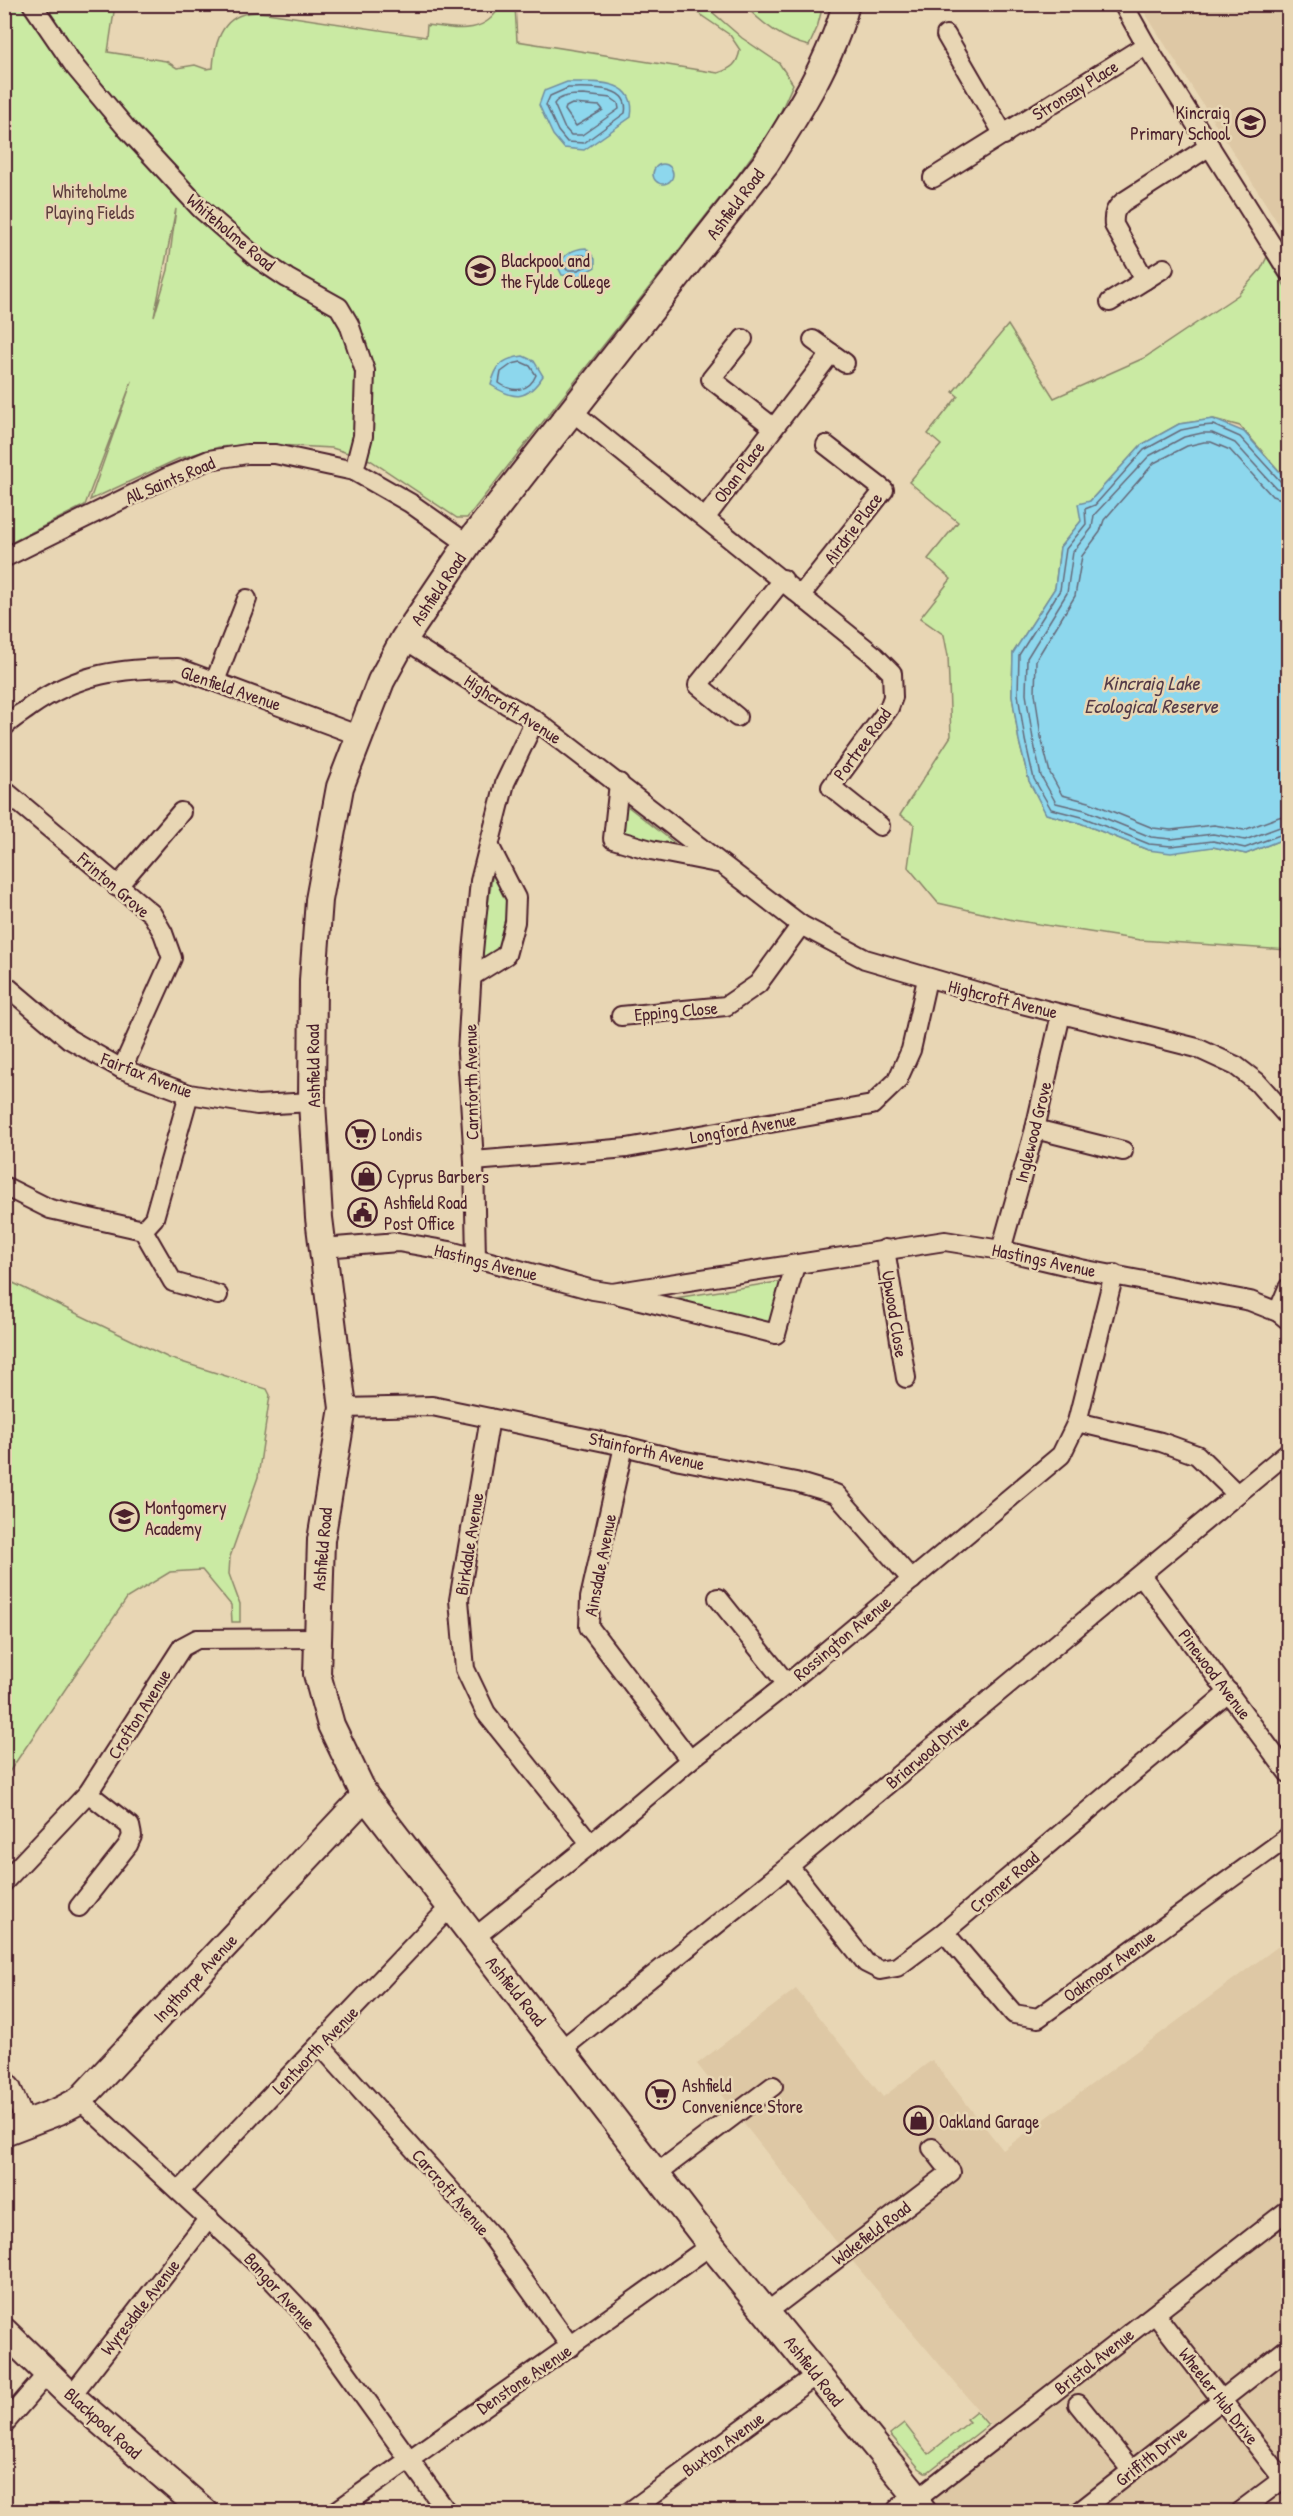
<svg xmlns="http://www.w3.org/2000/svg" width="1293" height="2516" font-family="'Patrick Hand',sans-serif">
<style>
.built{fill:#dec8a5}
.green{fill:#caeaa3;stroke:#8a8467;stroke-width:1.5;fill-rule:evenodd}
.water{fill:#8dd7ed;stroke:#728d9f;stroke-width:1.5}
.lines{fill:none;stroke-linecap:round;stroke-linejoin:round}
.shore{stroke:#656979;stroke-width:1.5}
.street-casing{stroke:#4a1f2b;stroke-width:22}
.secondary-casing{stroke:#4a1f2b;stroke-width:30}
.street{stroke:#e8d6b4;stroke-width:18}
.secondary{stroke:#e8d6b4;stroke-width:26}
.labels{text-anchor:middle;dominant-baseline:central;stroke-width:5;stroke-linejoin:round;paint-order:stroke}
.street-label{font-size:18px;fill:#4a1f2b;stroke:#e8d6b4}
.poi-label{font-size:18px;fill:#4a1f2b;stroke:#e8d6b4;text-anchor:start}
.park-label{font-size:18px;fill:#5d3d3d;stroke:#e8d6b4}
.water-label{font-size:20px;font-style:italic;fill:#543b48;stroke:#e8d6b4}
</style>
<rect width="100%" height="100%" fill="#e8d6b4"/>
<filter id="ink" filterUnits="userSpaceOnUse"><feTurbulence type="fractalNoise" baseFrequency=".0167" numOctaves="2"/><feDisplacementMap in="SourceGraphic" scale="12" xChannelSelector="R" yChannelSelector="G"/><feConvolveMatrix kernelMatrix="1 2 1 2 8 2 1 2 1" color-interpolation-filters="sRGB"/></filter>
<g filter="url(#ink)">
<g class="built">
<path d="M1140,5H1288V239Z"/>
<path d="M1288,1939V2511H928L918,2498L999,2435L838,2244L697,2064L796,1989L883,2097L932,2060L1003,2150Z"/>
</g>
<g class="green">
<path d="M5,5H115L108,52L166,61L177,68L195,65L206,69L213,68C215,33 228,8 267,13L426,37L427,25C457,29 484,36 501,5H515L517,41L718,73C732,68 737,65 740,50L730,35L686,5H704L742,38L779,63L793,84L775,124L738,175L467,518H457L370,460L332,448L258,444L219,447L178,459L90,500L132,381L85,505L5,546ZM176,209L168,270L154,317Z"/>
<path d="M744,5H823L817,28L809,46C783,40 763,24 744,5Z"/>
<path d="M1267,257L1288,291V481L1240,426L1214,419L1179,424L1141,445L1090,501L1081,521L1060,547L1055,588L1013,653L1012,695L1019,741L1029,781L1047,814L1080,823L1148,850L1213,847L1246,854L1288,837V950L1140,940L1013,920L938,903L908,867L914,824L900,815L951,736L948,656L944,635L920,618L951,579L928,559L958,522L909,482L941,445L928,434L958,396L953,392L1008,325L1054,398L1144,358L1238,295L1261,269Z"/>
<path d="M617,798L695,859L613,839Z"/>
<path d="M495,857L516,898L506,955L482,970L481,953Z"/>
<path d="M5,1279L169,1358L267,1389L270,1395L258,1477L230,1557L229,1574L240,1604V1622H232L231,1605L202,1570L170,1572L127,1598L5,1778Z"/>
<path d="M791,1280L776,1334L662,1300Z"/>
<path d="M976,2411L988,2425L928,2472H925L919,2468L890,2434L904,2423L928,2454L969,2422L966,2419Z"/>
</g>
<g class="water">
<path d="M567,82C595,82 638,78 631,117L584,150L564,148L553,135L539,105L544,91Z"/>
<circle cx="663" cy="174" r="10"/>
<path d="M586,248L595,259V267L580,276L562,275L558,267C564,254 572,249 586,248Z"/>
<path d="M523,356L534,361L543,376C527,400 515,401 491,385C496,365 502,359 523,356Z"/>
<path d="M1213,419L1244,432L1288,481V837L1246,854L1213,847L1171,853L1148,850L1080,823L1046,814L1029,781L1019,741L1012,695L1013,653L1055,588L1060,547L1081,521L1078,504L1090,501L1141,445L1179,424Z"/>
</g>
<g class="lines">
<g class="shore">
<path d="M568,88C587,88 631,84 625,113L584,143L567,142L558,131L546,105L550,96Z"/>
<path d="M583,95L611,98L618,103L619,109L582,135H571L564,127L554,104C560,95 573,95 583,95Z"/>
<path d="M572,104L600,106L603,110L576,126L565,110L566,107Z"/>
<path d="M577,255H584L589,261V265L578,270H567L565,267L567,262Z"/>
<path d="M521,362L530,366L536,375C529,392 513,393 499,383L501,372L512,364Z"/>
<path d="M1288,485L1282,483L1240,437L1213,425L1201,426L1181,430L1144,450L1095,505L1085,509L1086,524L1066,549L1060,590L1019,655L1018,694L1025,740L1034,779L1051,809L1082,817L1149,844L1171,846L1213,841L1245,848L1288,832"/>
<path d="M1288,492L1276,488L1235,443L1212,433H1202L1184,437L1149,456L1094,515L1092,528L1073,552L1067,593L1027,658L1026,694L1033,739L1041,776L1056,803L1085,810L1151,837L1171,839L1213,834L1245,840L1288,824"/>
<path d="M1288,501L1272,496L1230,450L1211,442H1204L1187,446L1154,463L1104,520L1100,532L1082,556L1075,596L1036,660L1035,693L1041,737L1050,773L1062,795L1089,802L1153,828L1171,830L1214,825L1244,830L1279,817L1288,815"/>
</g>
<defs>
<g id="street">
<path d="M32,4L75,67L126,128L201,209L257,258L287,278L339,307L349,324L365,371L363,436L354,471"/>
<path d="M1123,4L1146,45L1288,271"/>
<path d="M946,35L1004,135"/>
<path d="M933,178L1146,45"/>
<path d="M1145,280L1164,268"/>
<path d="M1110,302L1145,280L1114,225C1113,214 1115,209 1123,202L1210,146"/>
<path d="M743,339L711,379L773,427"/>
<path d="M813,340L845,363"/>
<path d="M573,412L875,656L892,673L893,697L889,708L831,787L880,826"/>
<path d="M706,517L831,353"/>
<path d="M4,558L170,476L209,460L247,454H275L354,471L410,503L468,544"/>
<path d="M801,595L884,490L826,445"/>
<path d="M404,639L506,704L535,720L801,925L865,959L1002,999L1197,1048L1236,1066L1257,1082L1288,1117"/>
<path d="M215,681L247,599"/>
<path d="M737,717L698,685L783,579"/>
<path d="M4,727C11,719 21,714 30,707C78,673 121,668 178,668L360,736"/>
<path d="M619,783L613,839L651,850L717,863"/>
<path d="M4,790L152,914L163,933L172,958L122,1069"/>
<path d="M117,887L181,812"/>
<path d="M472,976L506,955L515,922L516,898L490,847"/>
<path d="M4,984L69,1039L122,1069L189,1094L257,1105L312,1102"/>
<path d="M621,1016L726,1006L758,984L801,925"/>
<path d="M1035,1129L1123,1151"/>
<path d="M474,1161L627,1148L872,1105L897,1081L911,1050L927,979"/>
<path d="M4,1186L50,1209L143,1230L154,1218L189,1094"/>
<path d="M143,1230L173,1282L218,1295"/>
<path d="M323,1248L398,1242L450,1251L593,1290L612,1293L945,1241L1001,1250L1081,1269L1250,1301L1278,1312L1288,1320"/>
<path d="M885,1249L906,1378"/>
<path d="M1001,1250L1035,1129L1061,1014"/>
<path d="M476,1259L474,1161L467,1053L473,952L480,881L505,783L535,720"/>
<path d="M620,1295L776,1334L795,1265"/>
<path d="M1278,1312L1288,1288"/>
<path d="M343,1408L432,1406L624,1446L680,1460L796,1482L836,1494L912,1580"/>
<path d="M490,1418L459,1600L465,1669L486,1713L591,1844"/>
<path d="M1077,1422L1161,1442L1197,1455L1237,1494"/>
<path d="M624,1446L590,1598L589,1627L690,1760"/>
<path d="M1141,1575L1288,1773"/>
<path d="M718,1598L787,1684"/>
<path d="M789,1866L866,1963L880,1970L897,1967L944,1932L1229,1692"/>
<path d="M4,1882L88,1793L182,1647L197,1639L316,1638"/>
<path d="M79,1907L128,1845L132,1836L130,1826L88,1793"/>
<path d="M944,1932L1014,2014L1038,2018L1288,1837"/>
<path d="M474,1938L591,1844L690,1760L787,1684L1061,1455L1077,1422L1114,1274"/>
<path d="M320,2045L490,2234L571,2347"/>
<path d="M562,2049L789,1866L1288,1452"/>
<path d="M4,2079L11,2087L26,2123"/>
<path d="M80,2100L253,2260L305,2315L447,2512"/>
<path d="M656,2174L773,2086"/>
<path d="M180,2191L449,1908"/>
<path d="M767,2312L951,2172L932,2148"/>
<path d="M1155,2314L1283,2479L1239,2512"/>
<path d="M71,2396L209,2218"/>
<path d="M1078,2404L1132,2471"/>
<path d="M4,2424L48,2373"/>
<path d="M335,2512C461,2423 587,2335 711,2245"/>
<path d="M629,2512L816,2375"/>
<path d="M928,2512L918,2498L1288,2210"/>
<path d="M1079,2512L1288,2348"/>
</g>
<g id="secondary">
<path d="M846,4C831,61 797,114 766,163L468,544L404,639L381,681L340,787L319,900L313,980L312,1102L319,1218L343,1408L321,1540L317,1674L331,1725L365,1796L711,2245L918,2498L900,2512"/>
<path d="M4,2132L59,2111L80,2100L365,1796"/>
<path d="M4,2331L71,2396L205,2512"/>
</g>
</defs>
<use href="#street" class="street-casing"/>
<use href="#secondary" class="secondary-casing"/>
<use href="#street" class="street"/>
<use href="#secondary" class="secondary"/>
</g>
</g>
<defs>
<symbol id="school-ring" viewBox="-11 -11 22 22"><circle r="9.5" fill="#e8d6b4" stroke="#4a1f2b" stroke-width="1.5"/><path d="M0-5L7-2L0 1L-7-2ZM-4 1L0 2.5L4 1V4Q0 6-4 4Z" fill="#4a1f2b"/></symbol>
<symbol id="university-ring" viewBox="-11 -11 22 22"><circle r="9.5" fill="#e8d6b4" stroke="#4a1f2b" stroke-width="1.5"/><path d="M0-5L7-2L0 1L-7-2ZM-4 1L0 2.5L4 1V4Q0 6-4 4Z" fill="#4a1f2b"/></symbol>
<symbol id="supermarket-ring" viewBox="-11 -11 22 22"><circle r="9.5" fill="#e8d6b4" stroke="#4a1f2b" stroke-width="1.5"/><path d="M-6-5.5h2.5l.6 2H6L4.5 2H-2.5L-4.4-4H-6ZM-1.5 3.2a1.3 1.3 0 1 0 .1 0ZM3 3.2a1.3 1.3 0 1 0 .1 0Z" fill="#4a1f2b"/></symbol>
<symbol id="shop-ring" viewBox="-11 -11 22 22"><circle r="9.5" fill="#e8d6b4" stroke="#4a1f2b" stroke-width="1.5"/><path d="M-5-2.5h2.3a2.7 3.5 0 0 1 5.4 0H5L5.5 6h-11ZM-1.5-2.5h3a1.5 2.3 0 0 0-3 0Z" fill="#4a1f2b"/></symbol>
<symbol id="civic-ring" viewBox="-11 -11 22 22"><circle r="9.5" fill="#e8d6b4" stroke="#4a1f2b" stroke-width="1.5"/><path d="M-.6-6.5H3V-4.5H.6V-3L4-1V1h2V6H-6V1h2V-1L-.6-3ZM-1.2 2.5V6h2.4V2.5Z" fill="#4a1f2b"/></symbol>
</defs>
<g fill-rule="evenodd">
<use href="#school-ring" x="1234" y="106" width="33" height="33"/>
<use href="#university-ring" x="464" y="254" width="33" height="33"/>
<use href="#supermarket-ring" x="344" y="1118" width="33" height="33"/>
<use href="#shop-ring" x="350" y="1160" width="33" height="33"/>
<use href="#civic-ring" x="346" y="1196" width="33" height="33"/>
<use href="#school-ring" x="108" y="1500" width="33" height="33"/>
<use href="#supermarket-ring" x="644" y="2078" width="33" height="33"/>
<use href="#shop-ring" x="902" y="2104" width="33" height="33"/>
</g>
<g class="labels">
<g class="street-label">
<text transform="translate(1075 90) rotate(-32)">Stronsay Place</text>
<text transform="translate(735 204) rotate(-53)">Ashfield Road</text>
<text transform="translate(231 232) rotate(40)">Whiteholme Road</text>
<text transform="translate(739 472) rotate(-53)">Oban Place</text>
<text transform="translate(170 480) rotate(-23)">All Saints Road</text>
<text transform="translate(853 528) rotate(-53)">Airdrie Place</text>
<text transform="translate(438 589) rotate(-56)">Ashfield Road</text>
<text transform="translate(231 688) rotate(19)">Glenfield Avenue</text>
<text transform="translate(513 709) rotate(33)">Highcroft Avenue</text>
<text transform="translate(862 744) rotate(-54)">Portree Road</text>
<text transform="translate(114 885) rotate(41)">Frinton Grove</text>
<text transform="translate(1003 999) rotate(14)">Highcroft Avenue</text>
<text transform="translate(676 1011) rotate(-5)">Epping Close</text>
<text transform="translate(313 1066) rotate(-91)">Ashfield Road</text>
<text transform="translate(147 1075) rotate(21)">Fairfax Avenue</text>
<text transform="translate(471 1082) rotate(-91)">Carnforth Avenue</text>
<text transform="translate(743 1128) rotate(-10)">Longford Avenue</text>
<text transform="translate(1033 1132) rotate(-76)">Inglewood Grove</text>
<text transform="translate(1044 1260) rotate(12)">Hastings Avenue</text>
<text transform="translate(486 1262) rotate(14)">Hastings Avenue</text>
<text transform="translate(895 1314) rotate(81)">Upwood Close</text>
<text transform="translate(647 1451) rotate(13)">Stainforth Avenue</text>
<text transform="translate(469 1544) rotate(-81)">Birkdale Avenue</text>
<text transform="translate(322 1549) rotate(-85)">Ashfield Road</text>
<text transform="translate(600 1565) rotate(-79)">Ainsdale Avenue</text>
<text transform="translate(842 1638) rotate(-40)">Rossington Avenue</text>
<text transform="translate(1215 1674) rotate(53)">Pinewood Avenue</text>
<text transform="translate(139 1714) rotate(-58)">Crofton Avenue</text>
<text transform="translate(927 1752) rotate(-40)">Briarwood Drive</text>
<text transform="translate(1004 1882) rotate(-40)">Cromer Road</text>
<text transform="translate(1109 1966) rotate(-36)">Oakmoor Avenue</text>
<text transform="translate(195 1978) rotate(-47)">Ingthorpe Avenue</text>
<text transform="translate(516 1991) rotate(51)">Ashfield Road</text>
<text transform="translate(315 2050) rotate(-46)">Lentworth Avenue</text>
<text transform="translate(451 2192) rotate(49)">Carcroft Avenue</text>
<text transform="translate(871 2233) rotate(-37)">Wakefield Road</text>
<text transform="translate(280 2291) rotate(48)">Bangor Avenue</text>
<text transform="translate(140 2307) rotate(-52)">Wyresdale Avenue</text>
<text transform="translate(1094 2361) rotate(-38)">Bristol Avenue</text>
<text transform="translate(814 2371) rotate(52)">Ashfield Road</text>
<text transform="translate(524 2379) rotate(-34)">Denstone Avenue</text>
<text transform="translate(1219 2396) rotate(52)">Wheeler Hub Drive</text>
<text transform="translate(103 2423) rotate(42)">Blackpool Road</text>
<text transform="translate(723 2444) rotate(-36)">Buxton Avenue</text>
<text transform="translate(1151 2456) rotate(-38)">Griffith Drive</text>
</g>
<g class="poi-label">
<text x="1230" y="112" text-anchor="end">Kincraig<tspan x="1230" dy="21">Primary School</tspan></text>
<text x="501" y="260">Blackpool and<tspan x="501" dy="21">the Fylde College</tspan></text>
<text x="382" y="1134">Londis</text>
<text x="387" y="1176">Cyprus Barbers</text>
<text x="384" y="1202">Ashfield Road<tspan x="384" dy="21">Post Office</tspan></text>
<text x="145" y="1507">Montgomery<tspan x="145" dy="21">Academy</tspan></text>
<text x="682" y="2085">Ashfield<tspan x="682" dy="21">Convenience Store</tspan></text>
<text x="939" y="2121">Oakland Garage</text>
</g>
<g class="park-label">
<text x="90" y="191">Whiteholme<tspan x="90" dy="21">Playing Fields</tspan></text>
</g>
<g class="water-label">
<text x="1151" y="682">Kincraig Lake<tspan x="1151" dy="23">Ecological Reserve</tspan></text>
</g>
</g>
<rect width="1293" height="2516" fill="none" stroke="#e8d6b4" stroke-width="24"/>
<rect x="12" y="12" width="1269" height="2492" fill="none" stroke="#4a1f2b" stroke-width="2" filter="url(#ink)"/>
</svg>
